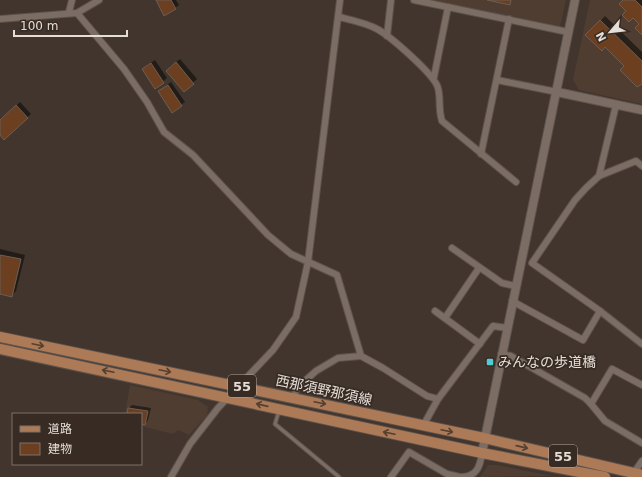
<svg xmlns="http://www.w3.org/2000/svg" width="642" height="477" font-family="'DejaVu Sans','Noto Sans JP',sans-serif">
<style>
.built{fill:#4f3d31}
.shadow{fill:#0007}
.building{fill:#6b3f20;stroke:#6b5e55}
.lines{fill:none;stroke-linecap:round;stroke-linejoin:round}
.service-casing{stroke:#5c524c;stroke-width:5}
.minor-casing{stroke:#5c524c;stroke-width:8}
.tertiary-casing{stroke:#5c524c;stroke-width:10}
.primary-casing{stroke:#5c524c;stroke-width:12}
.service{stroke:#7b6d64;stroke-width:3}
.minor{stroke:#7b6d64;stroke-width:6}
.tertiary{stroke:#7b6d64;stroke-width:8}
.primary{stroke:#ac7a56;stroke-width:10}
.oneway{stroke:#543f30}
.poi-dot{fill:#51ccd5;stroke:#372b23;stroke-width:1.5}
.labels{text-anchor:middle;dominant-baseline:central;stroke-width:3.5;stroke-linejoin:round;paint-order:stroke}
.shield{fill:#372b23;stroke:#b1a8a2;stroke-width:1}
.shield-label{font-size:13px;font-weight:bold;fill:#e5ddd8}
.poi-label{font-size:14px;fill:#e5ddd8;stroke:#372b23;text-anchor:start}
.street-label{font-size:14px;fill:#e5ddd8;stroke:#372b23}
</style>
<rect width="100%" height="100%" fill="#41352d"/>
<g class="built">
<path d="M428,0H566L560,27Z"/>
<path d="M590,0H642V104L579,90L573,80Z"/>
<path d="M130,385L198,400L208,407L207,415L189,435L178,430L173,434L141,426V414H125Z"/>
<path d="M488,465H497L552,476L480,477Z"/>
</g>
<g class="shadow">
<path d="M157,0H176L179,5L175,8Z"/>
<path d="M624,0H642V33L640,23L628,11Z"/>
<path d="M605,16L642,52V82L605,46L587,35Z"/>
<path d="M180,59L197,79L184,91L170,67Z"/>
<path d="M155,60L167,78L155,88L146,66Z"/>
<path d="M171,82L185,102L172,111L159,91Z"/>
<path d="M20,102L31,114L5,138L0,133V121Z"/>
<path d="M0,249L25,255L16,291L11,296L0,293Z"/>
<path d="M132,405L151,408L148,420L145,424L141,423V414H128L129,408Z"/>
</g>
<g class="building">
<path d="M156,0H171L176,9L164,16Z"/>
<path d="M487,0H511L510,5Z"/>
<path d="M623,0H635L642,7V35L635,28L639,24L633,18L629,22L622,15L626,11L619,4Z"/>
<path d="M600,20L642,61V84L637,87L620,70L624,66L605,47L602,51L585,35Z"/>
<path d="M176,62L194,84L184,92L166,71Z"/>
<path d="M151,63L164,83L155,89L142,69Z"/>
<path d="M168,85L182,106L172,113L158,91Z"/>
<path d="M16,105L28,118L4,140L0,135V120Z"/>
<path d="M0,255L21,259L12,297L0,294Z"/>
<path d="M128,408L148,411L145,425L141,424V414H127Z"/>
</g>
<g class="lines">
<defs>
<path id="service" d="M279,411L275,424L339,477"/>
<g id="minor">
<path d="M414,0L568,32"/>
<path d="M69,12L72,0"/>
<path d="M77,13L124,69L147,102L164,132L193,155L268,235L291,254L337,275L361,356L383,368L427,396L438,399"/>
<path d="M339,17C351,20 366,23 377,29C390,36 435,75 438,88C441,99 438,109 442,121L516,182"/>
<path d="M0,19L77,13L99,0"/>
<path d="M387,36L391,0"/>
<path d="M434,77L448,7"/>
<path d="M497,80L557,92"/>
<path d="M481,154L509,19"/>
<path d="M642,166L636,161L599,176L586,188L575,200L532,263L600,311L642,344"/>
<path d="M599,176L616,105"/>
<path d="M452,248L502,283L515,286"/>
<path d="M512,301L583,340L600,311"/>
<path d="M435,311L480,344"/>
<path d="M445,318L479,268"/>
<path d="M501,354L511,356L585,398L591,404"/>
<path d="M642,385L612,369L591,404L605,421L642,443"/>
<path d="M294,398L296,389L316,371L338,358L361,356"/>
<path d="M423,426L438,399L493,326L507,328"/>
<path d="M633,474L642,461"/>
<path d="M171,477L190,444L218,408L273,350L296,317L308,262L340,0"/>
<path d="M391,477L409,452L447,474L460,477"/>
<path d="M460,477C476,477 480,468 482,453"/>
</g>
<g id="tertiary">
<path d="M557,92L642,110"/>
<path d="M482,453L575,0"/>
</g>
<g id="primary">
<path d="M0,337L484,438L642,475"/>
<path d="M0,349L482,453L605,477"/>
</g>
</defs>
<use href="#service" class="service-casing"/>
<use href="#minor" class="minor-casing"/>
<use href="#tertiary" class="tertiary-casing"/>
<use href="#primary" class="primary-casing"/>
<use href="#service" class="service"/>
<use href="#minor" class="minor"/>
<use href="#tertiary" class="tertiary"/>
<use href="#primary" class="primary"/>
</g>
<defs><path id="oneway-shaft" d="M-6 0H5M1.5-3L5.5 0L1.5 3" fill="none" stroke-width="1.6" stroke-linecap="round" stroke-linejoin="round"/></defs>
<g class="oneway">
<use href="#oneway-shaft" transform="translate(38 345) rotate(12)"/>
<use href="#oneway-shaft" transform="translate(108 371) rotate(-168)"/>
<use href="#oneway-shaft" transform="translate(165 371) rotate(12)"/>
<use href="#oneway-shaft" transform="translate(320 403) rotate(12)"/>
<use href="#oneway-shaft" transform="translate(262 405) rotate(-167)"/>
<use href="#oneway-shaft" transform="translate(447 431) rotate(12)"/>
<use href="#oneway-shaft" transform="translate(389 433) rotate(-168)"/>
<use href="#oneway-shaft" transform="translate(522 447) rotate(13)"/>
</g>
<rect class="poi-dot" x="486" y="358" width="8" height="8" rx="2"/>
<g class="labels">
<g class="shield">
<rect x="228" y="375" width="28" height="22" rx="3"/>
<rect x="549" y="445" width="28" height="22" rx="3"/>
</g>
<g class="shield-label">
<text x="242" y="386">55</text>
<text x="563" y="456">55</text>
</g>
<g class="poi-label">
<text x="498" y="362">みんなの歩道橋</text>
</g>
<g class="street-label">
<text transform="translate(324 390) rotate(12)">西那須野那須線</text>
</g>
</g>
<rect x="12" y="413" width="130" height="52" fill="#372b23" stroke="#7d726b"/>
<rect x="20" y="426" width="20" height="6" fill="#ac7a56" stroke="#7d726b"/>
<text x="48" y="433" font-size="12" fill="#e5ddd8">道路</text>
<rect x="20" y="443" width="20" height="12" fill="#6b3f20" stroke="#7d726b"/>
<text x="48" y="453" font-size="12" fill="#e5ddd8">建物</text>
<g transform="translate(610 32) rotate(242)" stroke="#372b23" stroke-width="3" paint-order="stroke">
<path d="M0-3L7 15L0 10L-7 15Z" fill="#e5ddd8"/>
<text y="-6" font-size="11" font-weight="bold" text-anchor="middle" fill="#e5ddd8">N</text>
</g>
<path d="M14 30v6h113v-6" fill="none" stroke="#e5ddd8" stroke-width="2"/>
<text x="20" y="30" font-size="12" fill="#e5ddd8" stroke="#372b23" stroke-width="3" paint-order="stroke">100 m</text>
</svg>
